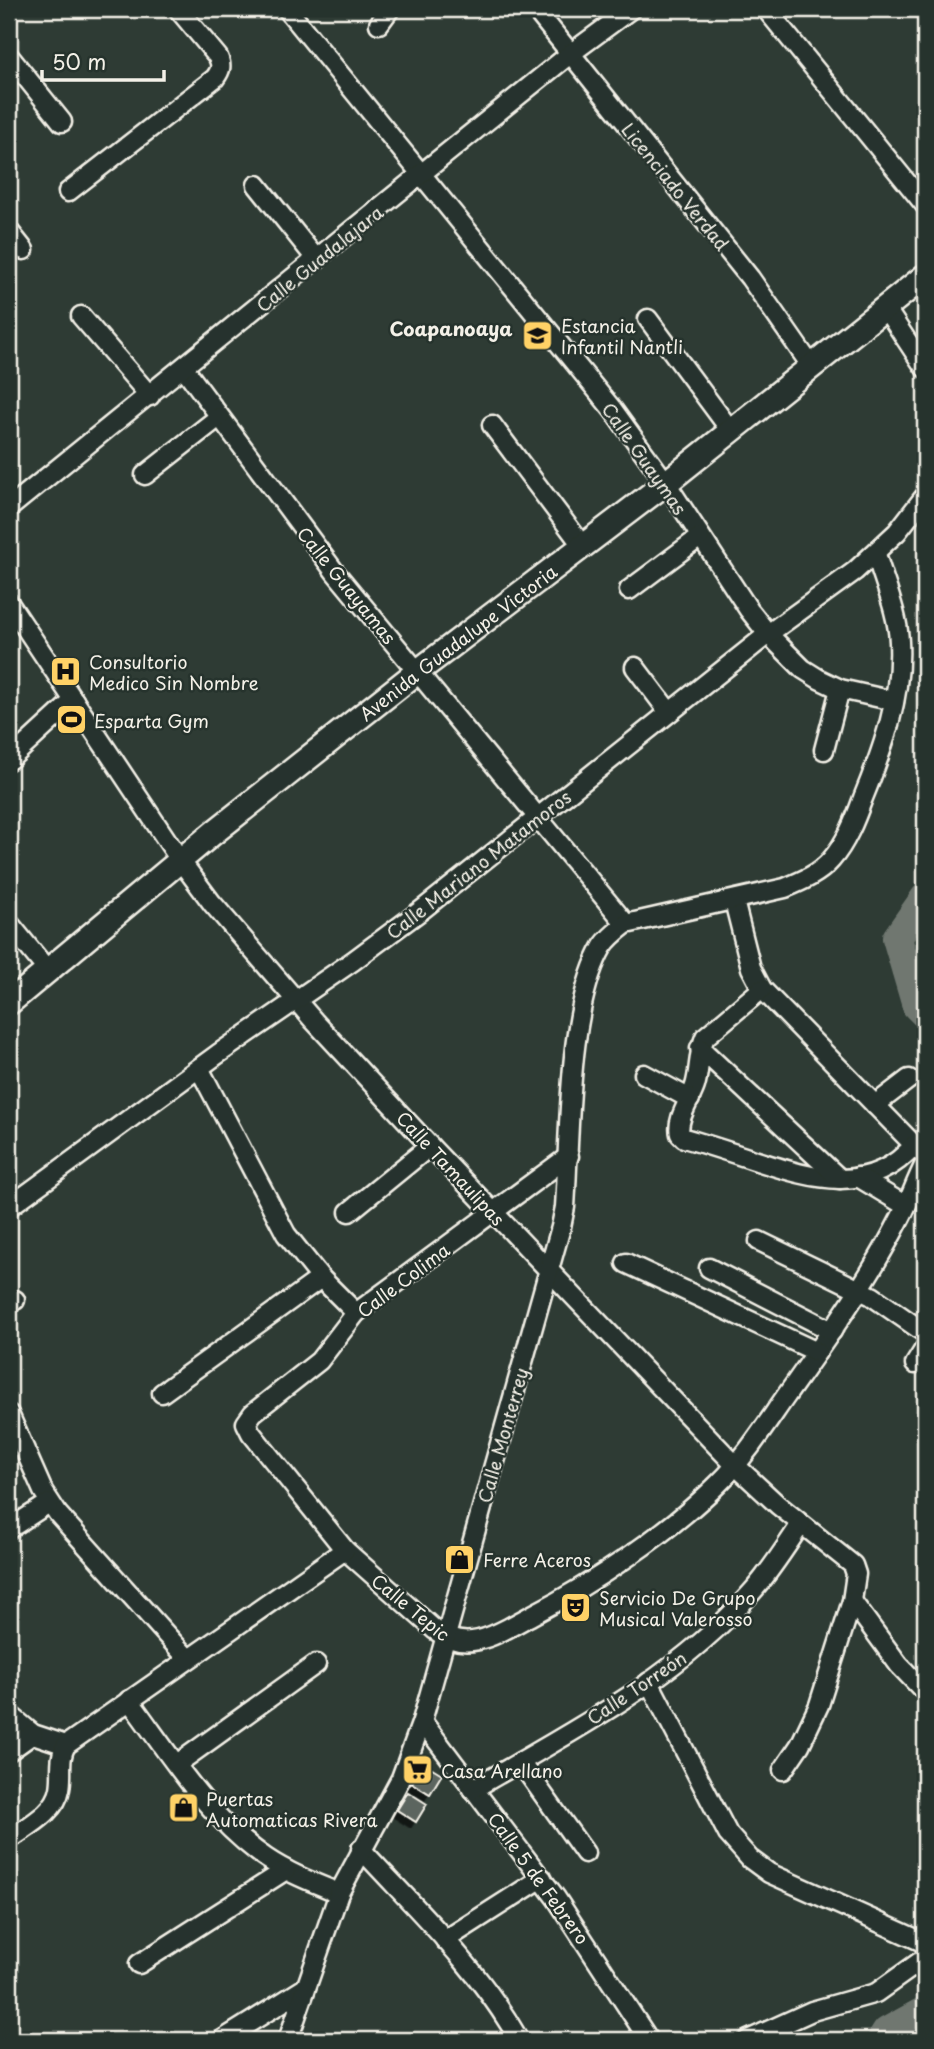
<svg xmlns="http://www.w3.org/2000/svg" width="934" height="2049" font-family="'Playpen Sans',sans-serif">
<style>
.lines{fill:none;stroke-linecap:round;stroke-linejoin:round}
.river{stroke:#6f7770;stroke-width:30}
.building{fill:#5c655e;stroke:#f4f1e8;stroke-width:2;filter:url(#shadow)}
.minor-casing{stroke:#f4f1e8;stroke-width:23}
.major-casing{stroke:#f4f1e8;stroke-width:28}
.minor{stroke:#26332d;stroke-width:18}
.major{stroke:#26332d;stroke-width:23}
.labels{text-anchor:middle;dominant-baseline:central;stroke-width:5;stroke-linejoin:round;paint-order:stroke}
.street-label{font-size:18px;fill:#f4f1e8;stroke:#26332d}
.poi-label{font-size:18px;fill:#f4f1e8;stroke:#26332d;text-anchor:start}
.neighbourhood-label{font-size:19px;font-weight:bold;fill:#f4f1e8;stroke:#26332d}
</style>
<defs>
<filter id="shadow"><feDropShadow dx="-5.5" dy="5.5" stdDeviation="0" flood-color="#0009"/></filter>
</defs>
<rect width="100%" height="100%" fill="#2e3b34"/>
<filter id="ink" filterUnits="userSpaceOnUse"><feTurbulence type="fractalNoise" baseFrequency=".0143" numOctaves="2"/><feDisplacementMap in="SourceGraphic" scale="14" xChannelSelector="R" yChannelSelector="G"/><feConvolveMatrix kernelMatrix="1 2 1 2 8 2 1 2 1" color-interpolation-filters="sRGB"/></filter>
<g filter="url(#ink)">
<g class="lines">
<g class="river">
<path d="M925,898L897,938L917,1006L925,1014"/>
<path d="M882,2040L887,2032L925,2011"/>
</g>
</g>
<g class="building">
<path d="M424,1763L442,1774L430,1794L412,1783Z"/>
<path d="M408,1792L427,1804L416,1822L397,1810Z"/>
</g>
<g class="lines">
<defs>
<g id="minor">
<path d="M287,9L613,410L666,483L749,610L768,634L803,669L819,679L840,689L894,701"/>
<path d="M535,9L750,278L812,367"/>
<path d="M766,9L925,205"/>
<path d="M379,24L390,9"/>
<path d="M9,56L62,122"/>
<path d="M257,185L317,260"/>
<path d="M68,192L215,78C221,70 222,66 218,57L178,9"/>
<path d="M9,231L24,250"/>
<path d="M886,309L925,368"/>
<path d="M81,316L150,396"/>
<path d="M648,319L731,431"/>
<path d="M184,368L335,572L626,924"/>
<path d="M492,425L582,545"/>
<path d="M145,475L219,417"/>
<path d="M9,508L421,174L570,54L631,9"/>
<path d="M629,590L700,537"/>
<path d="M9,603L180,860L212,903L314,1021L430,1146L736,1466L778,1505L853,1565L856,1574L852,1601L819,1705L800,1745L783,1770"/>
<path d="M635,667L669,712"/>
<path d="M824,750L840,689"/>
<path d="M9,760L74,700"/>
<path d="M734,901L751,968L762,989L922,1153"/>
<path d="M9,923L48,971"/>
<path d="M762,989L705,1037C698,1053 700,1070 695,1086C690,1101 676,1119 680,1134L684,1138C709,1145 733,1153 757,1161C811,1178 870,1197 914,1145"/>
<path d="M700,1048L840,1179"/>
<path d="M199,1068L286,1234L321,1278L356,1313"/>
<path d="M644,1074L690,1099"/>
<path d="M875,1105L909,1079"/>
<path d="M569,1156L356,1313L319,1361L253,1413L246,1423L251,1433L345,1550L435,1630C468,1656 500,1632 532,1615C592,1584 670,1532 718,1484C745,1458 765,1426 786,1396C827,1338 869,1280 901,1217C910,1200 916,1181 925,1164"/>
<path d="M858,1177L906,1206"/>
<path d="M9,1207L218,1054L353,961L423,909L768,634L855,571L897,532L925,496"/>
<path d="M349,1212L430,1146"/>
<path d="M759,1241L872,1296L925,1333"/>
<path d="M626,1263L817,1352"/>
<path d="M709,1268L832,1331"/>
<path d="M9,1303L15,1300"/>
<path d="M915,1364L925,1348"/>
<path d="M162,1393L321,1278"/>
<path d="M9,1414L43,1491L58,1514L188,1659"/>
<path d="M9,1529L49,1503"/>
<path d="M852,1601L899,1665L925,1692"/>
<path d="M649,1682L728,1834L750,1859L769,1873L925,1943"/>
<path d="M129,1700C170,1755 209,1819 266,1858C288,1873 314,1883 339,1893"/>
<path d="M9,1714L33,1734L66,1745"/>
<path d="M422,1721L556,1898L649,2040"/>
<path d="M9,1751L33,1734"/>
<path d="M520,1762L585,1853"/>
<path d="M177,1764L316,1664"/>
<path d="M473,1789C569,1733 677,1678 751,1593C770,1572 785,1548 801,1524"/>
<path d="M9,1840C26,1827 56,1813 60,1789C63,1773 58,1759 66,1745L345,1550"/>
<path d="M361,1849C417,1910 479,1968 519,2040"/>
<path d="M445,1940L542,1878"/>
<path d="M139,1964L286,1870"/>
<path d="M222,2040L305,1988"/>
<path d="M288,2040L339,1893L401,1778L422,1721L561,1227L565,1207C570,1135 567,1007 603,946C609,937 617,931 626,924L785,888C802,881 819,874 831,860C846,843 855,820 863,798C883,749 902,696 899,642C898,613 884,582 876,554"/>
<path d="M748,2040L812,2011L876,1993L925,1958"/>
</g>
<g id="major">
<path id="s1" d="M9,1003L212,834L417,672L666,483L925,276"/>
</g>
</defs>
<use href="#minor" class="minor-casing"/>
<use href="#major" class="major-casing"/>
<use href="#minor" class="minor"/>
<use href="#major" class="major"/>
</g>
</g>
<defs>
<symbol id="school-square" viewBox="-11 -11 22 22"><rect x="-9" y="-9" width="18" height="18" rx="4" fill="#ffd166" stroke="#26332d"/><path d="M0-5L7-2L0 1L-7-2ZM-4 1L0 2.5L4 1V4Q0 6-4 4Z" fill="#111"/></symbol>
<symbol id="hospital-square" viewBox="-11 -11 22 22"><rect x="-9" y="-9" width="18" height="18" rx="4" fill="#ffd166" stroke="#26332d"/><path d="M-5-5h3v3.5h4V-5h3V5h-3V1.5h-4V5h-3Z" fill="#111"/></symbol>
<symbol id="stadium-square" viewBox="-11 -11 22 22"><rect x="-9" y="-9" width="18" height="18" rx="4" fill="#ffd166" stroke="#26332d"/><path d="M0-5a6.5 5 0 1 0 0 10a6.5 5 0 1 0 0-10ZM-3.5-1.8h7v3.6h-7Z" fill="#111"/></symbol>
<symbol id="shop-square" viewBox="-11 -11 22 22"><rect x="-9" y="-9" width="18" height="18" rx="4" fill="#ffd166" stroke="#26332d"/><path d="M-5-2.5h2.3a2.7 3.5 0 0 1 5.4 0H5L5.5 6h-11ZM-1.5-2.5h3a1.5 2.3 0 0 0-3 0Z" fill="#111"/></symbol>
<symbol id="theatre-square" viewBox="-11 -11 22 22"><rect x="-9" y="-9" width="18" height="18" rx="4" fill="#ffd166" stroke="#26332d"/><path d="M-5-5.5Q0-4 5-5.5V0Q5 5 0 6Q-5 5-5 0ZM-3.3-2.5H-1v1.5H-3.3ZM1-2.5H3.3v1.5H1ZM-2.8 1Q0 5.5 2.8 1Z" fill="#111"/></symbol>
<symbol id="supermarket-square" viewBox="-11 -11 22 22"><rect x="-9" y="-9" width="18" height="18" rx="4" fill="#ffd166" stroke="#26332d"/><path d="M-6-5.5h2.5l.6 2H6L4.5 2H-2.5L-4.4-4H-6ZM-1.5 3.2a1.3 1.3 0 1 0 .1 0ZM3 3.2a1.3 1.3 0 1 0 .1 0Z" fill="#111"/></symbol>
</defs>
<g fill-rule="evenodd">
<use href="#school-square" x="520" y="318" width="35" height="35"/>
<use href="#hospital-square" x="48" y="654" width="35" height="35"/>
<use href="#stadium-square" x="54" y="702" width="35" height="35"/>
<use href="#shop-square" x="442" y="1542" width="35" height="35"/>
<use href="#theatre-square" x="558" y="1590" width="35" height="35"/>
<use href="#supermarket-square" x="400" y="1752" width="35" height="35"/>
<use href="#shop-square" x="166" y="1790" width="35" height="35"/>
</g>
<g class="labels">
<g class="street-label">
<text transform="translate(676 186) rotate(51)">Licenciado Verdad</text>
<text transform="translate(319 258) rotate(-39)">Calle Guadalajara</text>
<text transform="translate(645 458) rotate(55)">Calle Guaymas</text>
<text transform="translate(347 585) rotate(51)">Calle Guayamas</text>
<text stroke="none"><textPath href="#s1" startOffset="576">Avenida Guadalupe Victoria</textPath></text>
<text transform="translate(478 864) rotate(-38)">Calle Mariano Matamoros</text>
<text transform="translate(451 1168) rotate(47)">Calle Tamaulipas</text>
<text transform="translate(403 1280) rotate(-37)">Calle Colima</text>
<text transform="translate(502 1435) rotate(-74)">Calle Monterrey</text>
<text transform="translate(411 1607) rotate(39)">Calle Tepic</text>
<text transform="translate(636 1687) rotate(-34)">Calle Torreón</text>
<text transform="translate(539 1878) rotate(54)">Calle 5 de Febrero</text>
</g>
<g class="poi-label">
<text x="561" y="325">Estancia<tspan x="561" dy="21">Infantil Nantli</tspan></text>
<text x="89" y="661">Consultorio<tspan x="89" dy="21">Medico Sin Nombre</tspan></text>
<text x="94" y="720">Esparta Gym</text>
<text x="483" y="1559">Ferre Aceros</text>
<text x="599" y="1597">Servicio De Grupo<tspan x="599" dy="21">Musical Valerosso</tspan></text>
<text x="441" y="1770">Casa Arellano</text>
<text x="206" y="1798">Puertas<tspan x="206" dy="21">Automaticas Rivera</tspan></text>
</g>
<g class="neighbourhood-label">
<text x="451" y="328">Coapanoaya</text>
</g>
</g>
<rect width="934" height="2049" fill="none" stroke="#26332d" stroke-width="35"/>
<rect x="18" y="18" width="899" height="2014" fill="none" stroke="#f4f1e8" stroke-width="2.5" filter="url(#ink)"/>
<path d="M42 70v10h122v-10" fill="none" stroke="#f4f1e8" stroke-width="3.5"/>
<text x="52" y="70" font-size="21" fill="#f4f1e8" stroke="#26332d" stroke-width="5" paint-order="stroke">50 m</text>
</svg>
